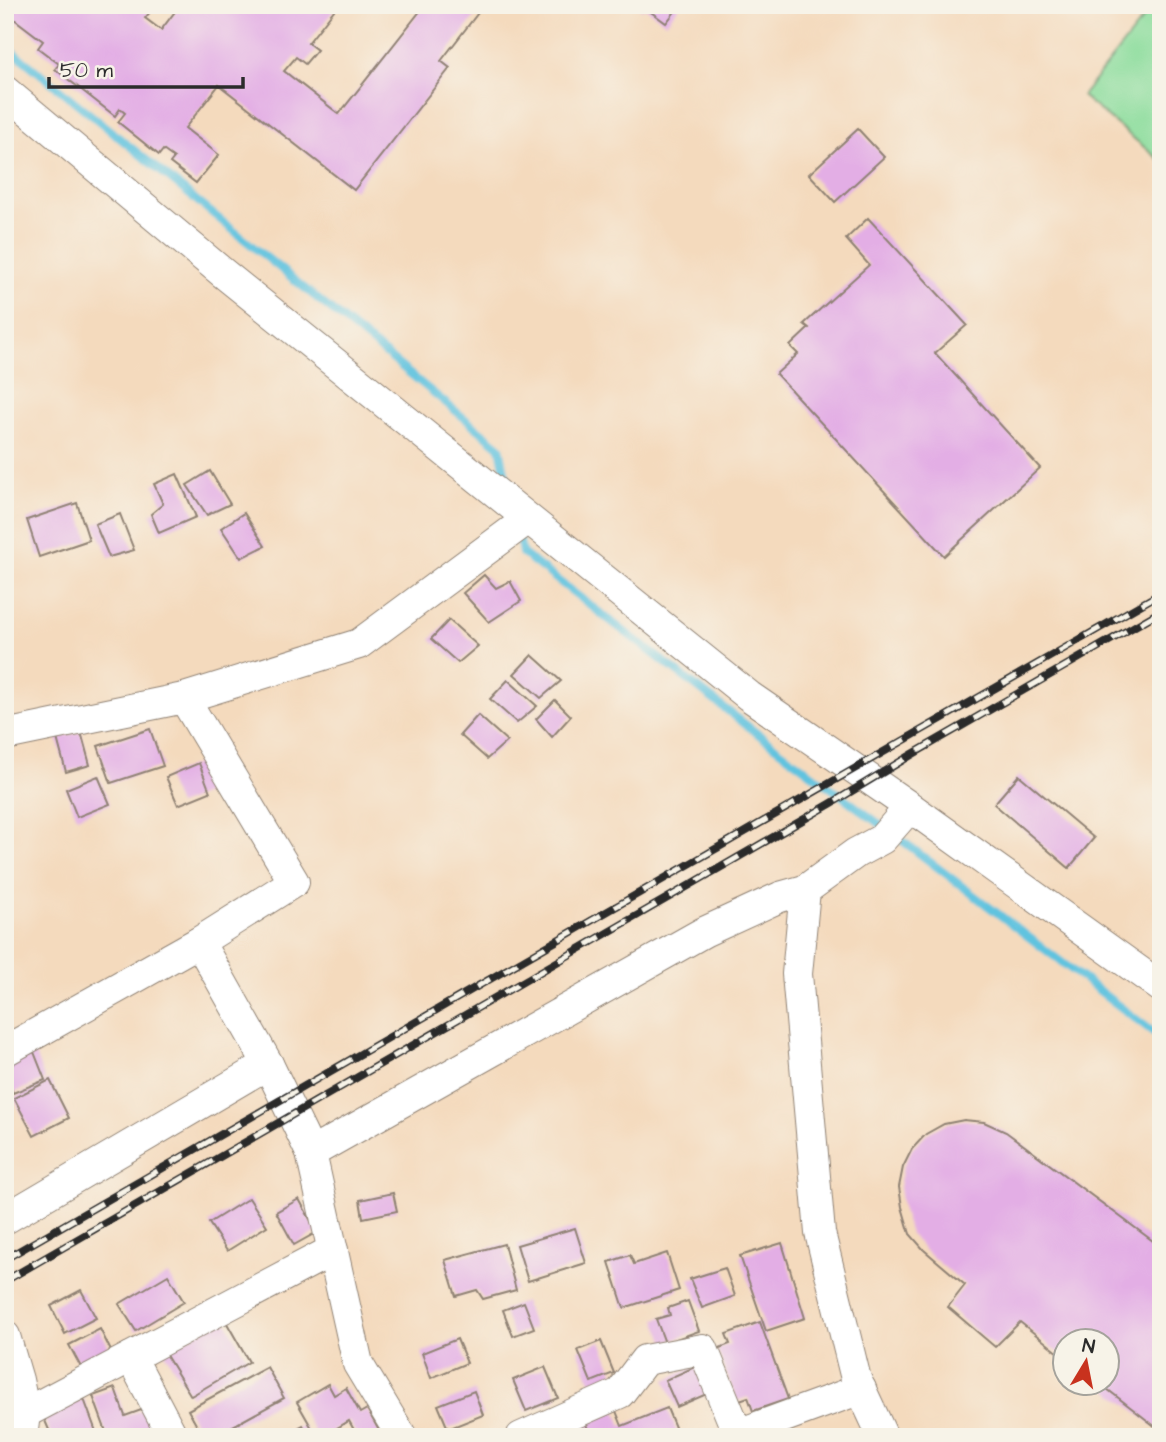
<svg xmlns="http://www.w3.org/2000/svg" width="1166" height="1442" font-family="'Architects Daughter',sans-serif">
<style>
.green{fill:#8cdd9d;stroke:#5c8464;stroke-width:2}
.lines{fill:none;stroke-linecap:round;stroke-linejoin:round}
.stream{stroke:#61c3df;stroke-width:8}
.building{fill:#e3aee5}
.minor-casing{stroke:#908274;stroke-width:32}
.minor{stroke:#fff;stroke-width:30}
.rail-casing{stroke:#2b2b2b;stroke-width:8}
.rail{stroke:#f7f3e8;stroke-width:5;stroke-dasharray:16;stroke-linecap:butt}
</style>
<rect width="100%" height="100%" fill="#f7f3e8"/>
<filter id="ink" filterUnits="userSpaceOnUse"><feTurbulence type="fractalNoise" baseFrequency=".0143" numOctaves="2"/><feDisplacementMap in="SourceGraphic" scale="14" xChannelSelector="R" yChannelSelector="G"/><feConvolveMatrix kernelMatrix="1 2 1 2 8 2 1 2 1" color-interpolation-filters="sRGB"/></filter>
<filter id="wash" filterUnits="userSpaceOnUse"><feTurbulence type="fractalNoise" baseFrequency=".00686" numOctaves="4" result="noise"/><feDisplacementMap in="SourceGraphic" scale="28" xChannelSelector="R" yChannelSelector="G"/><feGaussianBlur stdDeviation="1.57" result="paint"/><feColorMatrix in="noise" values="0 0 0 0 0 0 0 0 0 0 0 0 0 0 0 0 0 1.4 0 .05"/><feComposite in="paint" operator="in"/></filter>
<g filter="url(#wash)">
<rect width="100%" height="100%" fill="#f4dabd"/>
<path class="green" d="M1154,5H1161V161L1082,96Z"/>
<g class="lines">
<g class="stream">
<path d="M5,45L500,447L509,492"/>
<path d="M519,536L522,553L758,734L912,848L1161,1038"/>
</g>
</g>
<g id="blocks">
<g class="building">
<path d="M5,5H156L145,18L161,30L180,5H338L308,43L317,50L305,64L296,57L284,71L339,114L425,5H484L441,61L450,68L354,190L219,85L185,128L219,155L196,183L170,163L174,158L163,150L159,155L118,122L125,113L120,109L115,116L55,69L59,64L38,48L43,41L5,12Z"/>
<path d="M636,5H680L666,23L644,7L642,10Z"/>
<path d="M858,129L884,157L835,202L809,174Z"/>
<path d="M868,218L967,325L935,353L1040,468L944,556L776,374L798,354L790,346L809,328L804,324L869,265L846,239Z"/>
<path d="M210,471L230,504L207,515L187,485Z"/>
<path d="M177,474L196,517L159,533L151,514L163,504L154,484Z"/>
<path d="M77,503L89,540L39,557L27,520Z"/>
<path d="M244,513L265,546L241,558L221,528Z"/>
<path d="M120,514L134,550L109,557L95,524Z"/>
<path d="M484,575L496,588L510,581L521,601L489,622L463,593Z"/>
<path d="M449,620L478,646L458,663L431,639Z"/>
<path d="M532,655L561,681L541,698L514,674Z"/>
<path d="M508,680L537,706L517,723L490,699Z"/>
<path d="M555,700L571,716L552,737L536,719Z"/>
<path d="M478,715L507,741L487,759L460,735Z"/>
<path d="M150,729L163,766L111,783L98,746Z"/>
<path d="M81,732L90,765L66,772L57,738Z"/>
<path d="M199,763L210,792L178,805L166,777Z"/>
<path d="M1019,775L1094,838L1069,868L994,804Z"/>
<path d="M98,776L110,804L77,817L66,789Z"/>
<path d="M34,1052L45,1080L13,1093L5,1075V1063Z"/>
<path d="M50,1080L69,1118L34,1136L14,1098Z"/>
<path d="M964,1120L984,1122L1006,1132L1161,1247V1431L1098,1382H1106V1340H1064V1357L1020,1322L995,1347L948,1307L965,1285L924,1250L910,1234L902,1207L899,1187L903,1167L912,1149L926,1134L944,1124Z"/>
<path d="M393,1193L397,1211L363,1218L360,1200Z"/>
<path d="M249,1198L267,1226L227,1251L209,1223Z"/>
<path d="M299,1199L317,1232L294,1245L276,1212Z"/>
<path d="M575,1228L586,1263L528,1281L517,1245Z"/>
<path d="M782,1243L805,1318L766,1331L740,1256Z"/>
<path d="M504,1244L516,1290L483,1299L477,1290L456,1296L445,1260Z"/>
<path d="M667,1253L679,1290L624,1308L609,1262L630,1255L634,1264Z"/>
<path d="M725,1268L735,1296L702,1308L690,1279Z"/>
<path d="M168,1275L184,1302L136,1331L119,1304Z"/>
<path d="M81,1290L96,1318L65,1334L51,1306Z"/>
<path d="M688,1301L699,1331L665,1343L656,1319L670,1315L668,1308Z"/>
<path d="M524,1302L534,1328L513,1336L503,1310Z"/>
<path d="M224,1318L249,1362L191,1396L164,1352Z"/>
<path d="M760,1322L788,1399L753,1411L748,1397L737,1401L717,1349L730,1344L726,1334Z"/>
<path d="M100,1329L114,1357L84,1373L69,1345Z"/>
<path d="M457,1339L467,1363L431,1378L422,1353Z"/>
<path d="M601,1341L614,1373L591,1382L578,1350Z"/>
<path d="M697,1366L709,1393L677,1407L665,1380Z"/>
<path d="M267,1367L284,1398L213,1437H203L188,1410Z"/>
<path d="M545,1367L558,1398L526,1411L513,1380Z"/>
<path d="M328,1384L334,1395L346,1388L360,1413L367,1409L382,1436L358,1437L349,1421L332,1431L336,1437H317L297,1402Z"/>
<path d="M115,1388L125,1416L144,1409L155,1437H108L93,1396Z"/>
<path d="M474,1391L483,1415L448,1429L438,1405Z"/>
<path d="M84,1399L98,1437H52L43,1416Z"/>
<path d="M667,1408L679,1437H591L586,1424L616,1411L622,1426Z"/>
<path d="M578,1424L584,1437H550Z"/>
<path d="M303,1425L309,1437H281Z"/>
</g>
</g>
</g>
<g filter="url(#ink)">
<use href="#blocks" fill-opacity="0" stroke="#908274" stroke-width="2"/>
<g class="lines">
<defs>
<g id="minor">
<path d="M5,91L223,273L749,696L910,807L1161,987"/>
<path d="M184,698L359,644L528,519"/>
<path d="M5,735L184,698L294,882L199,942"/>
<path d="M805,890L797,974L820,1233L856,1379L883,1437"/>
<path d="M5,1051L199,942L268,1064"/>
<path d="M311,1153L704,932L780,897L805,890L856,853L882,839L910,807"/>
<path d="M5,1219L268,1064L311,1153L358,1364L402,1437"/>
<path d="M5,1336L18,1380L25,1413L23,1430L24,1437"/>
<path d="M131,1357L173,1437"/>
<path d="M25,1413L333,1250"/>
<path d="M521,1437L620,1393L645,1360L703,1349L738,1434L861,1389"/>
</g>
</defs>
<use href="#minor" class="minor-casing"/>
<use href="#minor" class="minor"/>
<defs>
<g id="rail">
<path d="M5,1259L894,746L1161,593"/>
<path d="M5,1281L832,803L913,754L1161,611"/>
</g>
</defs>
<use href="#rail" class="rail-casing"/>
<use href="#rail" class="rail"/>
</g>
</g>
<rect width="1166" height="1442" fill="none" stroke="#f7f3e8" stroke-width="28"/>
<g transform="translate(1086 1362) rotate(10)"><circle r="33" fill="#f7f3e8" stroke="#a5a39c" stroke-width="2"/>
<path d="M0-5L12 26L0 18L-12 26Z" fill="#c8321e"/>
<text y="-10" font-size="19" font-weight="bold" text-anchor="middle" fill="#2b2b2b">N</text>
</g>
<path d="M49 77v10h194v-10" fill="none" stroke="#2b2b2b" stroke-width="3.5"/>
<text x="60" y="77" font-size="21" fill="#2b2b2b" stroke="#f7f3e8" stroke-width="5" paint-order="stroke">50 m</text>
</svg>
